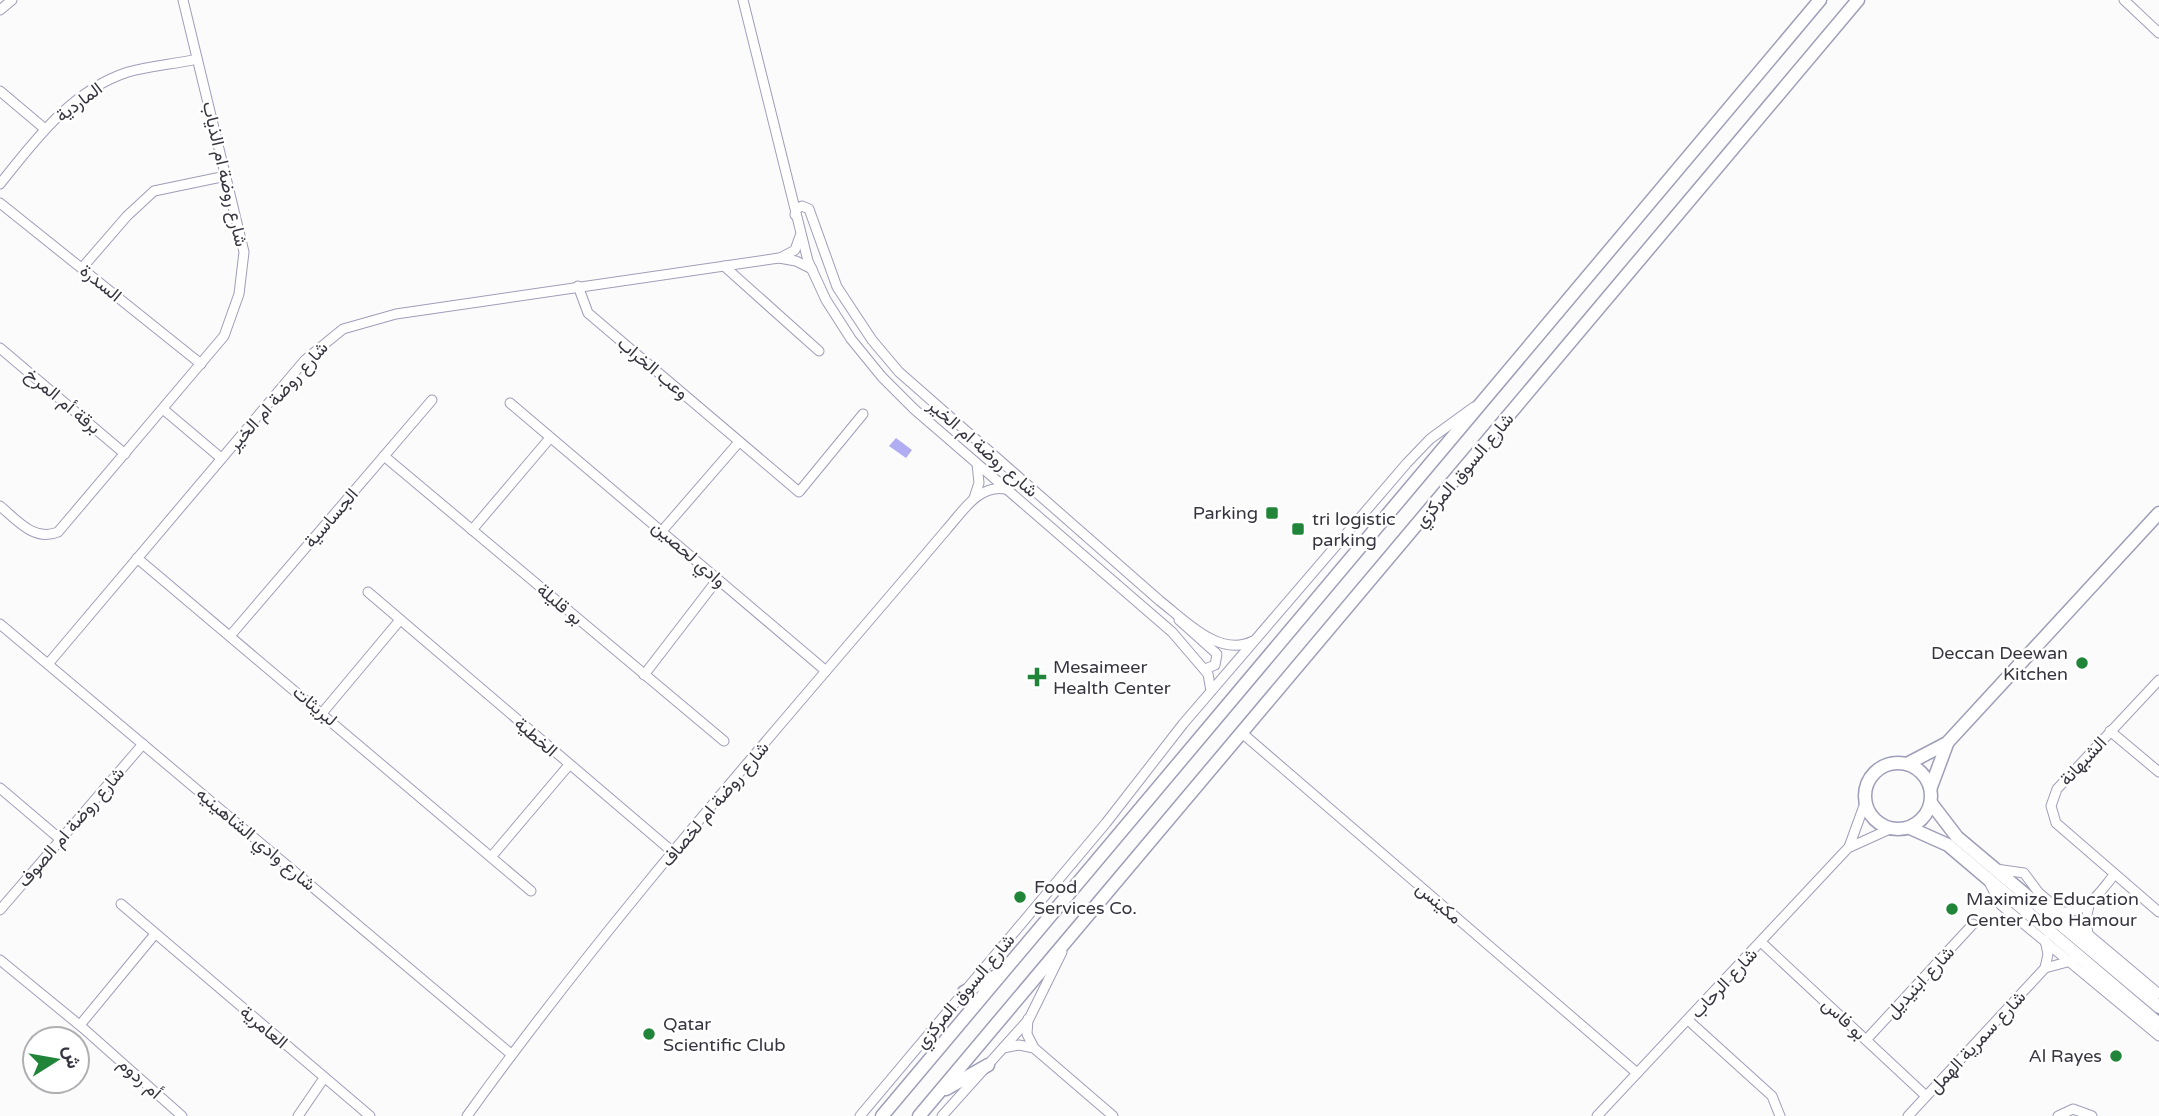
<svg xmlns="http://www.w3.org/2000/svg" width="2159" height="1116" font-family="'Varela Round',Vazirmatn,sans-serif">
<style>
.water{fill:#b0adf2}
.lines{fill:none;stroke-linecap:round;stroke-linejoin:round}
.street-casing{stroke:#9e9eb9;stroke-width:11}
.secondary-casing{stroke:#9e9eb9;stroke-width:15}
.street{stroke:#fff;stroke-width:9}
.secondary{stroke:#fff;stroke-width:12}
.poi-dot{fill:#208539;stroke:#fff;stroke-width:2.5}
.labels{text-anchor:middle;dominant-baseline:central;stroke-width:5;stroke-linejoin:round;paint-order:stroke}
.street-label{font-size:18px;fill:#363641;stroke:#fff}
.poi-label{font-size:18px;fill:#363641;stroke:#fff;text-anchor:start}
</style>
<rect width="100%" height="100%" fill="#fbfbfb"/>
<path class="water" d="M896,438L912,450L906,458L889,446Z"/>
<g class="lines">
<defs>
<g id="street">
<path d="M743,0L808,261L826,300L851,339L882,377L914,409L1172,632L1208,674L1211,691"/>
<path d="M2124,0L2159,33"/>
<path d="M0,10L12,0"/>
<path d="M0,91L45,129"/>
<path d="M0,184C35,140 72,90 128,72C150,66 175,64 197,59"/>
<path d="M0,203L201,364"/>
<path d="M795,215L796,209L802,206L809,209L837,287L872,340L899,372L1160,601C1185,620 1219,658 1253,641"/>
<path d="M780,258L795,250L800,236"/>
<path d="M724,266L819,351"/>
<path d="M82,268L127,216L154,191L226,176"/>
<path d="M578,286L588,313L799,492L863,414"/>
<path d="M0,348L125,454"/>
<path d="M510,403L826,671"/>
<path d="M163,409L221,458"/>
<path d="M384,456L724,741"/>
<path d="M974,498L979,483L977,464"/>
<path d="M0,506C17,520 34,542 58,532L224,336L239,294L244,252L183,0"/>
<path d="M472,530L550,438"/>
<path d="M662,531L739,442"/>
<path d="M137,558L531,891"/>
<path d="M368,592L674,853"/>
<path d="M1179,620L1217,654L1215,665L1205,669"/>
<path d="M0,624L511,1054"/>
<path d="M230,636L432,400"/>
<path d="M48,664L305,360L343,329L396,314L779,258L796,261L812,269"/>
<path d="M644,675L717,580"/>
<path d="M2159,680L2057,789L2051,806L2056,823L2159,912"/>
<path d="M323,712L400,620"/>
<path d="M2110,731L2159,772"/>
<path d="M1242,733L1637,1073"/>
<path d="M0,788L60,839"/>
<path d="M1849,847L1865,803"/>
<path d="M492,856L569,765"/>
<path d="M1996,869L2024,873L2039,893L2159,994"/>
<path d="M1989,882L2001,905L2159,1036"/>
<path d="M121,904L370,1116"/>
<path d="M0,910L143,744"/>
<path d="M2062,912C2088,913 2099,893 2114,875"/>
<path d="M2088,934L2086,920L2089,905"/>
<path d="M1762,943L1926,1096"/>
<path d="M0,960L83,1028L182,1116"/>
<path d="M2045,968L2048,954L2045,940"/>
<path d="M1028,1019L1027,1034L1034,1048L1113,1116"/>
<path d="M1688,1020L1772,1096L1780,1116"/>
<path d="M80,1025L155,934"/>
<path d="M1866,1040L1973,924"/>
<path d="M1003,1048L1019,1045L1034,1048"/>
<path d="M298,1116L324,1078"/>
<path d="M467,1116C614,911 784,722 947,529C963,511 979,484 1006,489"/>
<path d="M860,1116L1106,823L1183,724L1407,463L1430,439L1474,407"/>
<path d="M942,1116L1029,1019L1062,952"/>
<path d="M1597,1116L1848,848L1890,829"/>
<path d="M1908,1116L2045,968L2071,961"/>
<path d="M2058,1116L2073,1109L2092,1116"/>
</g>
<g id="secondary">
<circle cx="1898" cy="796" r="33"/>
<path d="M1907,764L1947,743L2159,513"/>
<path d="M1931,787L1947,744"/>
<path d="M1931,803L1957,837L2159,1007"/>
<path d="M1910,828L1948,845L2159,1024"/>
<path d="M964,992L998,975"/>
<path d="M946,1089L988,1065"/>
<path d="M882,1116L1820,0"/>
<path d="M919,1116L1858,0"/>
</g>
</defs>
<use href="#street" class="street-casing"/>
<use href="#secondary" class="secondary-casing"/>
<use href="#street" class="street"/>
<use href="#secondary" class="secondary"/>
</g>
<g class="poi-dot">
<rect x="1265" y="506" width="14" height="14" rx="3.5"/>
<rect x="1291" y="522" width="14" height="14" rx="3.5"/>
<circle cx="2082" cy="663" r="7"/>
<path d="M1033.5 666.5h7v7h7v7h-7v7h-7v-7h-7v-7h7z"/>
<circle cx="1020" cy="897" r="7"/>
<circle cx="1952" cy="909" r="7"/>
<circle cx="649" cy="1034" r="7"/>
<circle cx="2116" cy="1056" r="7"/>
</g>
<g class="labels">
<g class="street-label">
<text transform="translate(79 102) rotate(-37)">الماردية</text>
<text transform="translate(225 174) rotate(77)">شارع روضة ام الذياب</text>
<text transform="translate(101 283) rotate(39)">السدرة</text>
<text transform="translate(653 368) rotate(40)">وعب الخراب</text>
<text transform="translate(278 396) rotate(-48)">شارع روضة ام الخير</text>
<text transform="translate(63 401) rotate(40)">برقة أم المرخ</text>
<text transform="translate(983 448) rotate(41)">شارع روضة ام الخير</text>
<text transform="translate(1464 470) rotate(-50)">شارع السوق المركزي</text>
<text transform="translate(331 518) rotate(-49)">الجساسية</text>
<text transform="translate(689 554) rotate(41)">وادي لحصين</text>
<text transform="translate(560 604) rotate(40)">بو قليلة</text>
<text transform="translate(315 706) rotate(40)">لبريثات</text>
<text transform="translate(536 737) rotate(41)">الخطية</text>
<text transform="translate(2083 761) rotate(-47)">الشبهانة</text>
<text transform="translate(715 804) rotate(-50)">شارع روضة ام لخصاف</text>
<text transform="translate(71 827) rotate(-49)">شارع روضة ام الصوف</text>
<text transform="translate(256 839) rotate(40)">شارع وادي الشاهينيه</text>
<text transform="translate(1439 903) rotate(41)">مكينس</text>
<text transform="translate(1920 982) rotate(-47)">شارع ابنيديل</text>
<text transform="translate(1724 983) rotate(-47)">شارع الرحاب</text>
<text transform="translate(965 991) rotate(-50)">شارع السوق المركزي</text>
<text transform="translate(1844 1019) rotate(43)">بو فاس</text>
<text transform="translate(264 1027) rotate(40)">العامرية</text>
<text transform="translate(1977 1042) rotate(-47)">شارع سمرية الهمل</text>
<text transform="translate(140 1078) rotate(42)">أم ردوم</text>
</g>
<g class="poi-label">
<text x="1258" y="513" text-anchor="end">Parking</text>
<text x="1312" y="519">tri logistic<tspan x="1312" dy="21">parking</tspan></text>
<text x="2068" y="653" text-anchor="end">Deccan Deewan<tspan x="2068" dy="21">Kitchen</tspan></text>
<text x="1053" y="667">Mesaimeer<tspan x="1053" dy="21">Health Center</tspan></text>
<text x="1034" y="887">Food<tspan x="1034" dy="21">Services Co.</tspan></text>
<text x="1966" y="899">Maximize Education<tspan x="1966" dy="21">Center Abo Hamour</tspan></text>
<text x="663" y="1024">Qatar<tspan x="663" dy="21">Scientific Club</tspan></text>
<text x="2102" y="1056" text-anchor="end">Al Rayes</text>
</g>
</g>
<g transform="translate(56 1060) rotate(79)"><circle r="33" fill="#ffffff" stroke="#afafb3" stroke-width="2"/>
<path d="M0-5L12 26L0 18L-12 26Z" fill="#208539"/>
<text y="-10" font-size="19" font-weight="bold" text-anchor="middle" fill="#363641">ش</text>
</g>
</svg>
